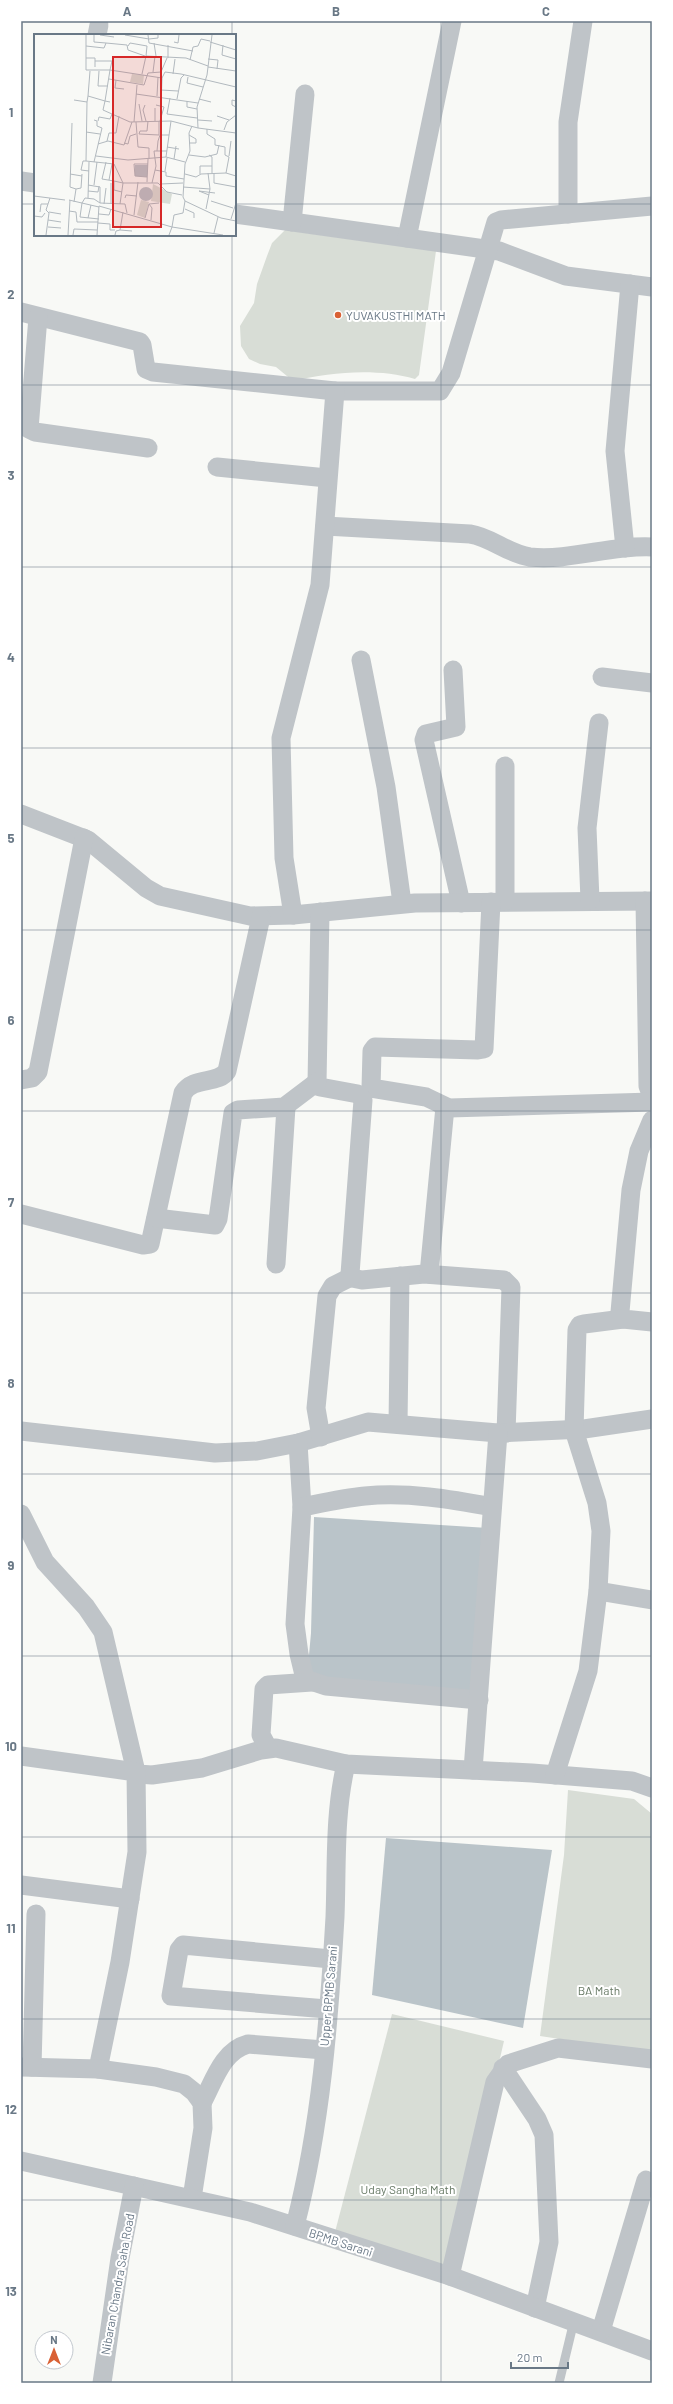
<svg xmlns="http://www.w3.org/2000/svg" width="673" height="2404" font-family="Barlow,sans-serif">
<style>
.green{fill:#d8ddd6}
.water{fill:#bac4c9}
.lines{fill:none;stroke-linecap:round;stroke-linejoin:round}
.service{stroke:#bfc4c8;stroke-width:9}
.minor{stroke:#bfc4c8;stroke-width:19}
.grid{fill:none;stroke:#697886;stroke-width:1;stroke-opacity:0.55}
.poi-dot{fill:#d96135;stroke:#fff;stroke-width:1.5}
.labels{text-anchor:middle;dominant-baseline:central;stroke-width:4;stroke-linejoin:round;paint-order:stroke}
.poi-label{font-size:12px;fill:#697886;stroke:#fff;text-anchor:start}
.park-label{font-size:12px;fill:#667864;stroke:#fff}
.street-label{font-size:12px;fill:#697886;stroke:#fff}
.inset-road{fill:none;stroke:#b2b9bf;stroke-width:1}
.view{fill:#d62828;fill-opacity:0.15;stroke:#d62828;stroke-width:2}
.inset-edge{fill:none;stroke:#697886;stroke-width:2}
.neatline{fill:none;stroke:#697886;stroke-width:1.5}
.grid-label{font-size:13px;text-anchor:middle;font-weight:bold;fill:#697886}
</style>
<rect width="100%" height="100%" fill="#f8f9f6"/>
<g class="green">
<path d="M285,230L436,251L419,375L415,379C377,368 331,372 293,381L276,367L260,364L249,359L241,346L240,326L254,303L257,284L267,256L272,243Z"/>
<path d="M568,1790L634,1799L652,1814V2053L540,2036L564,1855Z"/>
<path d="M392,2014L504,2041L451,2270L335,2232Z"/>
</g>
<g class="water">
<path d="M314,1517L488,1528L477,1694L307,1677L311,1633Z"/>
<path d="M386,1838L552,1850L523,2028L372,1995Z"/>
</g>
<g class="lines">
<path class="service" d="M559,2383L574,2321"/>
<g class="minor">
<path d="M97,35L99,25"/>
<path d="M21,181L35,183"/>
<path d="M235,214L499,251L566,276L652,287"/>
<path d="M568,214V122L583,21"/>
<path d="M292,222L305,94"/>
<path d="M407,238L452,21"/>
<path d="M21,312L140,342L142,345L146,369L153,372L335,391H440L451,373L496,222L501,220L652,206"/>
<path d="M38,317L29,429L35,432L148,448"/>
<path d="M217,467L327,478"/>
<path d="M325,526L470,534C491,537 508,554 530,557C571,561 611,545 652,547"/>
<path d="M625,548L615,451L630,284"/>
<path d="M361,660L386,787L402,903"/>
<path d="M453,670L456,727L426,734L424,740L461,903"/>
<path d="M602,677L652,683"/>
<path d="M21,814L88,840L146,888L160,896L250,916L293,915L415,903L652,901"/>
<path d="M590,900L587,828L599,723"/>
<path d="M505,901V766"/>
<path d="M645,901L648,1086L652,1097"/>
<path d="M491,902L484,1049L478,1050L375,1047L372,1051L371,1088L426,1097L449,1108L652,1102"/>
<path d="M320,912L317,1084L320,1087L358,1094L363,1100L350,1274L352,1278L362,1280L424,1274L504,1280L511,1287L506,1433"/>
<path d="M293,915L284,858L281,738L320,585L335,391"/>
<path d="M21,1080L32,1078L38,1072L84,838"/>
<path d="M652,1120L639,1151L631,1190L620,1312L623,1319L652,1322"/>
<path d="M21,1214L143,1245L150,1244L183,1093C194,1076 218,1085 227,1071L261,917"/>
<path d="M156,1218L215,1225L218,1219L233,1113L238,1110L284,1107L317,1082"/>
<path d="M276,1264L286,1107"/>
<path d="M429,1274L445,1107"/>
<path d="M398,1424L400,1276"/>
<path d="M21,1431L215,1453L257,1451L298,1443L368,1422L498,1433L584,1429L652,1419"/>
<path d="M321,1437L316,1408L327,1296L333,1286L351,1277"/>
<path d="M298,1443L302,1507"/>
<path d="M21,1514L45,1562L86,1607L103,1632L136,1772L138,1774L152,1775L202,1768L261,1750L276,1748L346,1764L532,1773L632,1781L652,1788"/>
<path d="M598,1591L652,1600"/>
<path d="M479,1700L326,1686L305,1679L299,1654L295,1624L302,1507C322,1503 344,1498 365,1496C408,1492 450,1499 492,1507"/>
<path d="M268,1748L261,1735L264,1689L268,1685L312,1682"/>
<path d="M21,1756L136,1772L137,1852L120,1962L98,2069"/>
<path d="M473,1770L498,1433"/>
<path d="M555,1775L588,1671L598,1591L601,1531L597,1503L574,1430L577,1330L580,1325L584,1324L623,1319"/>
<path d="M21,1885L130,1899"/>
<path d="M327,2009L171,1996L179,1950L183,1945L331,1959"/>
<path d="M21,2067L98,2069L156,2077L184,2084L194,2092L202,2103L203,2128L192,2198"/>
<path d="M32,2067L36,1914"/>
<path d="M503,2068L537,2119L544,2135L549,2242L535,2308"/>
<path d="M202,2103C214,2081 222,2051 248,2044L324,2050"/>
<path d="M21,2161L250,2212L450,2276L652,2351"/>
<path d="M295,2226C321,2125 329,2021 335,1917C337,1866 334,1814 346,1764"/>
<path d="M450,2276L495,2082L508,2064L558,2048L652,2059"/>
<path d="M601,2331L646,2180"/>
<path d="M102,2383L120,2258L134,2186"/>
</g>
</g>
<path class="grid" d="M232,21V35M441,21V2383M21,204H35M235,204H652M232,235V2383M21,385H652M21,567H652M21,748H652M21,930H652M21,1111H652M21,1293H652M21,1474H652M21,1656H652M21,1837H652M21,2019H652M21,2200H652"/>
<circle class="poi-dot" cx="338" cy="315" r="4"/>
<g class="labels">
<g class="poi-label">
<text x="346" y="315">YUVAKUSTHI MATH</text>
</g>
<g class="park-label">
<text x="599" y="1990">BA Math</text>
<text x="408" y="2189">Uday Sangha Math</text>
</g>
<g class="street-label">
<text transform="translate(328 1996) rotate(-85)">Upper BPMB Sarani</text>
<text transform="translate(341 2242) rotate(18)">BPMB Sarani</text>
<text transform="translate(117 2284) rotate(-80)">Nibaran Chandra Saha Road</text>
</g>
</g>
<g transform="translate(34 34)">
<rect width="202" height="202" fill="#f8f9f6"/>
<path d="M98,40L110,41L109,50L96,48ZM119,150L138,160L136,170L117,167ZM107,166L115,168L111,184L103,181Z" fill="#d8ddd6"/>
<path d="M101,131H114L113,143L101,142ZM105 160a7 7 0 1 1 14 0a7 7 0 1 1-14 0Z" fill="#bac4c9"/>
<path class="inset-road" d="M52,1V36H76L71,67L76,68M60,1V8L72,9M66,1L80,3M91,1L115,5L124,4V1M114,1L115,9L159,17M178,1L173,41L163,73L164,94L202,99M140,8L144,9L145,1M176,8L202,16M120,9L122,22M189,11L188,21L202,25M52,12L70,14L72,9L93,11L94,16L111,22M94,12L96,9L113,12L112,22M52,24H61V33M134,24V11M174,25L184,26L183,35M156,26L159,13L164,12L167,5L176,7M61,27H78L76,36L128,44L131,38L147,40L202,53M174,33L202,37M65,37L64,52H74M119,38L121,22M108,40L112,22L152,24L174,32M139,40L141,25M154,43L153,49L169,53M75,45L110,51L114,39L127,38L133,24M82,46L81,54L90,55M127,56L144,57M102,60L164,69M54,62L56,37M123,62L124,43M136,64L133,80L163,84M143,65L147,44L150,41M165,65L177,68M40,66L53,68L54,62L71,67L69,76L96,88L137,87L164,94M153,67V73L163,75M202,67L198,66V71L202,73M53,68L52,127L80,130L89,149H124L133,158L148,161M105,70L108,87M111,71L109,76L112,87M122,71L130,73L126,87M127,72L128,44M183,82L195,86M164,86L178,87M64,87L65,83L76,85L78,80M114,87L113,97H106L105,100L125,101M121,87V74M125,87V101M100,88L103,51M102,88L104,113L115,114V125M38,89L36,153L42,155M158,92L155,99L156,117L151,130L149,163L151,167L187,184L202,187M173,95V100L181,105V111L191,113V121L195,123L192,139M190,96L193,88L202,81M52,98L66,100M73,107L75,99H82L85,82M90,109L94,110L96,102L102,100M155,109H162V105L155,101M64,110L74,107L90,111L98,88M133,113L145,115M133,117H123L124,107L126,101H135M155,121L171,123L183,120L185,111M175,121L178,123V139M62,122L94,126L132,123L137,87M195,122L197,107M132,123L151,128M140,125L142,112M52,127H49L47,136L55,137M60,128L68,94L63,92V87L60,86M72,128L68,145L80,147V156L88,158M121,136L132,138V142L150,145M131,137L133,124M174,139L176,155M180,139V149L202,153M36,140L48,142M151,140L162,143L167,140L192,139L202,142M166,140V132H178M113,143L101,142L100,130H114M75,146L78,130M80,147L89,149L86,170M113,148L114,125M118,149L122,132L120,117H123M126,150L149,149M54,151L66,153V169M60,151L63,128M149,153L176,155L172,175M54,157L64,158L65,152M175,161L165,157L181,159M0,162L31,166M54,164L55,128M91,164L92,161L103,162M35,166L65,173M151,167L149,179L140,181L138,193L189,201M177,167L199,174M40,168L42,155L47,154L48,140M77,169V149M70,170L72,154M115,170L118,174L117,186M151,175L160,179V184M35,177L42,178L43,188H64M6,178L7,170H14M15,178L27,180M65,180L75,181L77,175M100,181L104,148M0,182L8,183L11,179M54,184L57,171M111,184L115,170L125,169M65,185L46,183L48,169L51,164L60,165L66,169L91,170L93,179M197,185L202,169M14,186L27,188M64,189L76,190V196H81M14,193L27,194M86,196L98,197M180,199L184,183M12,201L15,179L12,176L16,164M34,201L36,166M39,201L40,195L63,196M63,201L65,172L138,193L135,201M81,201L82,197L86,196L89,178"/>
<path class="view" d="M79,23H127V193H79Z"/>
<rect width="202" height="202" class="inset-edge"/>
</g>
<rect width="673" height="2404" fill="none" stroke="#ffffff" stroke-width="44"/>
<g transform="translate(54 2350)"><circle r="19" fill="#ffffff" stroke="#c3c9cf"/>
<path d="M0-3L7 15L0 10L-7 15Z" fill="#d96135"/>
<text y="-6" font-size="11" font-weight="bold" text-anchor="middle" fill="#697886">N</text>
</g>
<path d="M511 2362v6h57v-6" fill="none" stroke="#697886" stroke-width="2"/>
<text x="517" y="2362" font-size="12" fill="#697886" stroke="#ffffff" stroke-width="3" paint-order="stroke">20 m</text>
<rect x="22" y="22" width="629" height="2360" class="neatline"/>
<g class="grid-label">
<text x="127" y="16">A</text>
<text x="336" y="16">B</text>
<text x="546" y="16">C</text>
<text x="11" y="117">1</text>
<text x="11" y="299">2</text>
<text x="11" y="480">3</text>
<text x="11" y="662">4</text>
<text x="11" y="843">5</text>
<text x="11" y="1025">6</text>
<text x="11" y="1207">7</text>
<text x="11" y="1388">8</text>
<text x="11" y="1570">9</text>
<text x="11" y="1751">10</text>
<text x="11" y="1933">11</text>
<text x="11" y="2114">12</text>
<text x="11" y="2296">13</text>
</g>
</svg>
